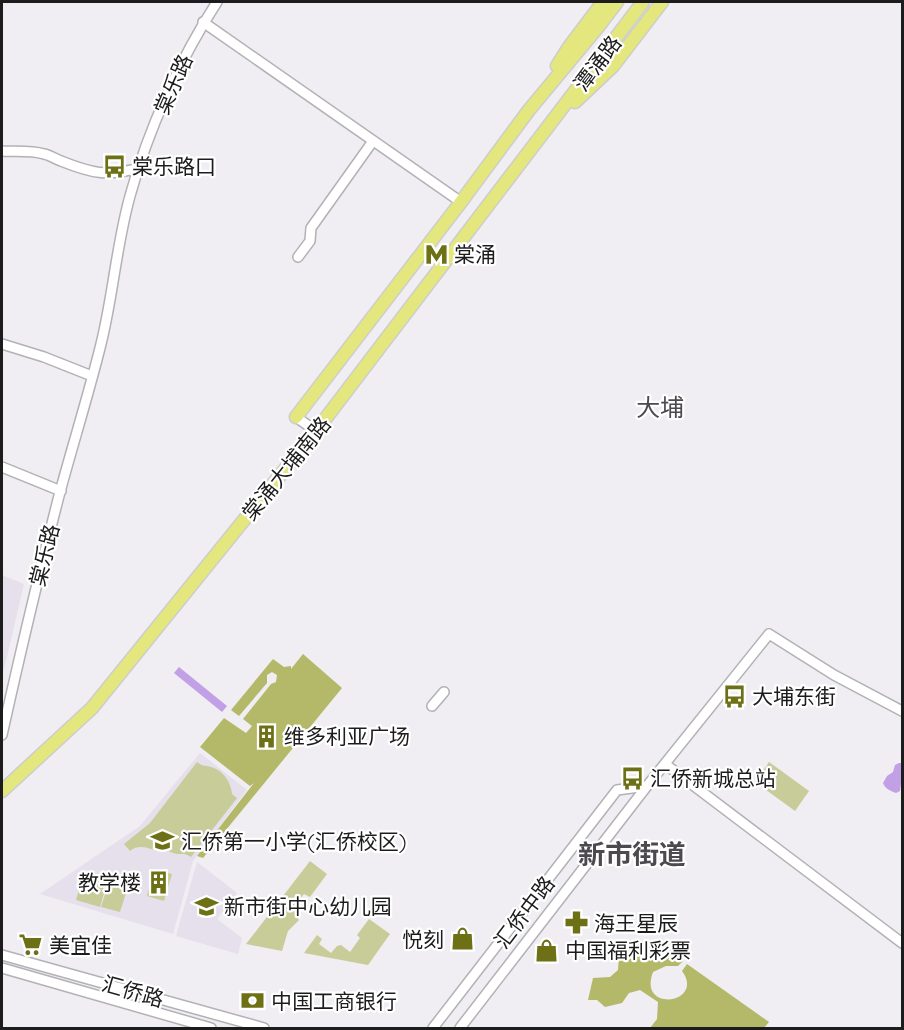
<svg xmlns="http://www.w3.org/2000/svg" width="904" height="1030" font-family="Quicksand,'Noto Sans SC',sans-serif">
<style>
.built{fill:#e5e0ec}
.green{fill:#c8cc99}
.forest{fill:#b4b969}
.water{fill:#c1a0e5}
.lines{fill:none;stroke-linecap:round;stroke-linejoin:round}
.minor-casing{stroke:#b3b1b6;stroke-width:12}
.major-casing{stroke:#cdcdcd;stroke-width:15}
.minor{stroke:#fff;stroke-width:9}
.major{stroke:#e3e77e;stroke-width:12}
.labels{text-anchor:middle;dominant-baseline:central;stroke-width:4.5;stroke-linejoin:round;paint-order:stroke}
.street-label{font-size:21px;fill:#1c1c1d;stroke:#fff}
.poi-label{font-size:21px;fill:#1c1c1d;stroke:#fff;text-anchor:start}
.quarter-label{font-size:24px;fill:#4c4a4f;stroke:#fff}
.district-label{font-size:27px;font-weight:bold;fill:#4c4a4f;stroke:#fff}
</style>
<rect width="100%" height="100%" fill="#f0edf3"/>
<g class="built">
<path d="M2,575L24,584L2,678Z"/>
<path d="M200,753L247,790L193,861L173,934L40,894L140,826Z"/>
<path d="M197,862L237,893L217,919L242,938L238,954L176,936Z"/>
</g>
<g class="green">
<path d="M197,762C203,767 205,765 211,767C223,770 231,782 232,794L237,798L191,857C185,853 183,854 177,854C169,852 164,849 159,844L157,851C147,848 139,844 130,851L124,844L150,823Z"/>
<path d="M769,762L809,791L795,811L755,782Z"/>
<path d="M310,861L327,874L310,897L304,894L293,908L299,920L288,931L282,951L246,944Z"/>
<path d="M154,869L172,874L164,901L147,896Z"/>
<path d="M93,879L107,883L100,907L76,900L79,890Z"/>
<path d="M108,885L127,890L120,912L101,907Z"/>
<path d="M369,919L390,934L368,965L304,953L317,935L322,939L319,944L331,953L337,946L341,945L350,952L360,938L357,935Z"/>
</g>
<g class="forest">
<path d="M303,654L342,688L203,858L197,856L254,783L250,786L200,747L224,718L246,733L252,726L243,719L271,684L276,682L277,675L272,672L267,675V683L239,716L231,710L273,659L284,667L291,666V669Z"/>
<path d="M620,942L671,951L683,961L678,966H666L653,972C637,1014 706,1003 682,971L687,964L769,1022L764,1028H650L657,1019L658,1002L640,990L629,993L622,1003L605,1007L597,1000H588L593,978L610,977L618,970Z"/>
</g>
<g class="water">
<path d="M179,667L227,706L222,712L174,673Z"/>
<path d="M899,763H902V782L901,784L900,791L896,793C891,791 885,789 883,783L887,776L893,772L895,765Z"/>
</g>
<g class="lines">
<defs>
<g id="minor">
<path d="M203,22L461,202"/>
<path d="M2,151C15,152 30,150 44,154C50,155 55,159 61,161C91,173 107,177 139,168"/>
<path d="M298,257L310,241L311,228L373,141"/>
<path d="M2,344L44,357L92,376"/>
<path d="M296,417L316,431"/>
<path d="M2,467L61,491"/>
<path d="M432,706L444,692"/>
<path d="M2,735C20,654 39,573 60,492C73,444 88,396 100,348C113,298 116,246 130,196C148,130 180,59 217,2"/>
<path d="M665,764L902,943"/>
<path d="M2,955L264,1028"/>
<path d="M2,968L211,1028"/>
<path d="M433,1028L617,790L647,786"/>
<path d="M460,1028L647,786L769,634L834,675L902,711"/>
</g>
<g id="major">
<path d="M557,66L569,47L603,2"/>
<path d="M575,102L613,66L662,2"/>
<path d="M296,417L461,202L529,110L598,27L617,2"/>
<path d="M2,791L92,708L316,431L643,2"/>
</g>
</defs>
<use href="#minor" class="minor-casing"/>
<use href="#major" class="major-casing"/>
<use href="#minor" class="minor"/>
<use href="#major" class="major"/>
</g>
<defs>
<symbol id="bus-bare" viewBox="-9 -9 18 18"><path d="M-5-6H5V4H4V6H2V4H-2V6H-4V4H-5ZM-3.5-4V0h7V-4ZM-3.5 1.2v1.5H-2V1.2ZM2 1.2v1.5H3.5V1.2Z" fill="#6d7015" stroke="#fff" stroke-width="2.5" paint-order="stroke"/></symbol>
<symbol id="metro-bare" viewBox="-9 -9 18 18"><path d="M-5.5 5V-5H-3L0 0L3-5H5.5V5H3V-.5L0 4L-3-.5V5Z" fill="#6d7015" stroke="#fff" stroke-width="2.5" paint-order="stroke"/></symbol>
<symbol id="building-bare" viewBox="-9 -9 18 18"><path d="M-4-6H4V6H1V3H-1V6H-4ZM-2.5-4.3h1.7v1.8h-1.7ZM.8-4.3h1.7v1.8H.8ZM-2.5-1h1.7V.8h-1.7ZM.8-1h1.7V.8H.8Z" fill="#6d7015" stroke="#fff" stroke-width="2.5" paint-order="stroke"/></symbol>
<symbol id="school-bare" viewBox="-9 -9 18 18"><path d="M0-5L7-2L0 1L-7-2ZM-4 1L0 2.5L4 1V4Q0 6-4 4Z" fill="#6d7015" stroke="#fff" stroke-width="2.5" paint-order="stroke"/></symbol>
<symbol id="pharmacy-bare" viewBox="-9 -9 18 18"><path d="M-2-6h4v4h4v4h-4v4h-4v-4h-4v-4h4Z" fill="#6d7015" stroke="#fff" stroke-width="2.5" paint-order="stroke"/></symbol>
<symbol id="shop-bare" viewBox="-9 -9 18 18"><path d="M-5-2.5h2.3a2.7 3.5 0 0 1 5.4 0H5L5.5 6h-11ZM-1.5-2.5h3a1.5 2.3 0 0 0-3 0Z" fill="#6d7015" stroke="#fff" stroke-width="2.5" paint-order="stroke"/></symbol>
<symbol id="supermarket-bare" viewBox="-9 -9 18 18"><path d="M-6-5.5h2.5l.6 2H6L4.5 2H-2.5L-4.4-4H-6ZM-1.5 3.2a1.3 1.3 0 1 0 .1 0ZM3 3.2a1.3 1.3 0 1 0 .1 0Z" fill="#6d7015" stroke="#fff" stroke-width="2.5" paint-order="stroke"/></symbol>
<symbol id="bank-bare" viewBox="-9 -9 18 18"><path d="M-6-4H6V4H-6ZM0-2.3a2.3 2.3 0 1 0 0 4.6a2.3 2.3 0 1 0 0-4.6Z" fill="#6d7015" stroke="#fff" stroke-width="2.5" paint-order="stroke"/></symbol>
</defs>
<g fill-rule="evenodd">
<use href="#bus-bare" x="98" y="150" width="33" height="33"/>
<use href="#metro-bare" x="420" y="238" width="33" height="33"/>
<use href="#bus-bare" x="718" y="680" width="33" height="33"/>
<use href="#building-bare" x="250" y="720" width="33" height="33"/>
<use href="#bus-bare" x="616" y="762" width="33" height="33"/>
<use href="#school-bare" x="146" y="824" width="33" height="33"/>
<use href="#building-bare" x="142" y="866" width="33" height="33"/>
<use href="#school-bare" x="190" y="890" width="33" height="33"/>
<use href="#pharmacy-bare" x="560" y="906" width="33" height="33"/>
<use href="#shop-bare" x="446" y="922" width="33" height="33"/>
<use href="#supermarket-bare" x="14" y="928" width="33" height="33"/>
<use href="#shop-bare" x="530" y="934" width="33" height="33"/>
<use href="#bank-bare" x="236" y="984" width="33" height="33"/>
</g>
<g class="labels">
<g class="street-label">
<text transform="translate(597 63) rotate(-53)">潭涌路</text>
<text transform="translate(173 84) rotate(-66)">棠乐路</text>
<text transform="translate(286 468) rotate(-51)">棠涌大埔南路</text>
<text transform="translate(44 555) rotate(-76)">棠乐路</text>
<text transform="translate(524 912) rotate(-53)">汇侨中路</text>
<text transform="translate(133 991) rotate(16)">汇侨路</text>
</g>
<g class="poi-label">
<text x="132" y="166">棠乐路口</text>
<text x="454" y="254">棠涌</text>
<text x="752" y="696">大埔东街</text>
<text x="284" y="736">维多利亚广场</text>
<text x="650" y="778">汇侨新城总站</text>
<text x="181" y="841">汇侨第一小学(汇侨校区)</text>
<text x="141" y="882" text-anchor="end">教学楼</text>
<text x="224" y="906">新市街中心幼儿园</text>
<text x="594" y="923">海王星辰</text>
<text x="444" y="939" text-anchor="end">悦刻</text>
<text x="49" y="945">美宜佳</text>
<text x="565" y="950">中国福利彩票</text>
<text x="271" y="1001">中国工商银行</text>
</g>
<g class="quarter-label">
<text x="660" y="407">大埔</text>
</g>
<g class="district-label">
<text x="632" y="854">新市街道</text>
</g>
</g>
<rect width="904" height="1030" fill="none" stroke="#1c1c1d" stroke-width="6"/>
</svg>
